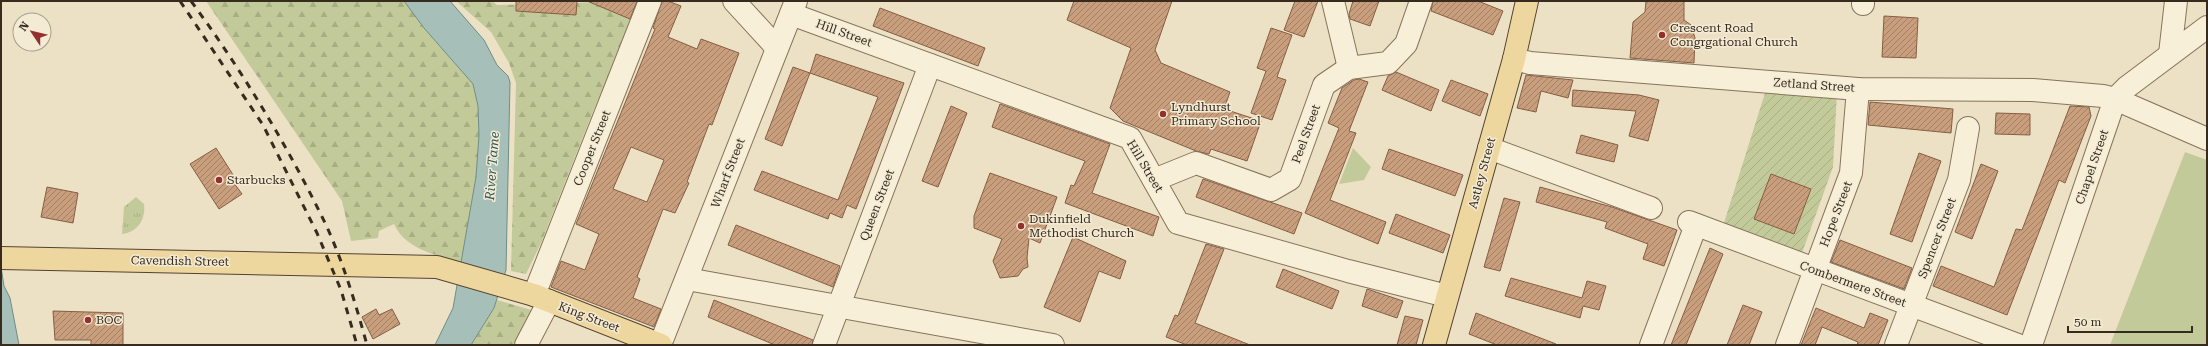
<svg xmlns="http://www.w3.org/2000/svg" width="2208" height="346" font-family="'Roboto Serif',serif">
<style>
.grass{fill:url(#grass-tufts)}
.forest{fill:url(#forest-firs)}
.park{fill:#c3ca99}
.garden{fill:url(#garden-furrows)}
.water{fill:#a6c0b9;stroke:#6d8e86}
.building{fill:url(#building-hatch);stroke:#855e43;fill-rule:evenodd}
.lines{fill:none;stroke-linecap:round;stroke-linejoin:round}
.minor-casing{stroke:#86735c;stroke-width:24}
.major-casing{stroke:#544230;stroke-width:24}
.minor{stroke:#f7efd8;stroke-width:22}
.major{stroke:#eed79e;stroke-width:22}
.rail{stroke:#372b1f;stroke-width:3;stroke-dasharray:7 7;stroke-linecap:butt}
.poi-dot{fill:#93302e;stroke:#f4ebd4;stroke-width:1.5}
.labels{text-anchor:middle;dominant-baseline:central;stroke-width:3;stroke-linejoin:round;paint-order:stroke}
.poi-label{font-size:12px;fill:#372b1f;stroke:#f4ebd4;text-anchor:start}
.street-label{font-size:12px;fill:#372b1f;stroke:#f4ebd4}
.water-label{font-size:13px;font-style:italic;fill:#2f5655;stroke:#f4ebd4}
</style>
<defs>
<pattern id="grass-tufts" width="24" height="20" patternUnits="userSpaceOnUse"><rect width="24" height="20" fill="#c3ca99"/><path d="M3 7l-1-3M5 7V3M7 7l1-3M15 17l-1-3M17 17v-4M19 17l1-3" fill="none" stroke="#a8ae83"/></pattern>
<pattern id="forest-firs" width="22" height="20" patternUnits="userSpaceOnUse"><rect width="22" height="20" fill="#c3ca99"/><path d="M5 1l3.5 6h-7zM16 11l3.5 6h-7z" fill="#a8ae83"/></pattern>
<pattern id="garden-furrows" width="10" height="10" patternUnits="userSpaceOnUse"><rect width="10" height="10" fill="#c3ca99"/><path d="M-1 1l2-2M0 10L10 0M9 11l2-2" fill="none" stroke="#a8ae83"/></pattern>
<pattern id="building-hatch" width="6" height="6" patternUnits="userSpaceOnUse"><rect width="6" height="6" fill="#c99e7c"/><path d="M-1 1l2-2M0 6l6-6M5 7l2-2" fill="none" stroke="#a48165"/></pattern>
</defs>
<rect width="100%" height="100%" fill="#ece1c5"/>
<path class="grass" d="M136,197L144,204C146,219 138,232 122,234L124,207Z"/>
<g class="forest">
<path d="M206,1H404L424,28L473,84L478,107L479,135L476,177L461,263C435,254 406,250 394,224L379,231L378,238L351,241L342,201Z"/>
<path d="M456,1H492L497,5L602,2L635,18L594,109L541,243L526,274L511,271L516,83L509,63L491,32Z"/>
<path d="M497,300L535,311L513,345H471L494,308Z"/>
</g>
<g class="park">
<path d="M1353,148L1371,167L1364,180L1339,184Z"/>
<path d="M2185,152L2207,160V345H2110Z"/>
</g>
<path class="garden" d="M1765,93H1837L1833,167L1802,253L1723,226Z"/>
<g class="water">
<path d="M404,1H450L484,40L497,65L508,76L510,82L506,270L494,308L471,345H435L453,308L476,177L479,135L478,106L473,84L424,28Z"/>
<path d="M1,267L4,286L10,298L19,345H1Z"/>
</g>
<g class="building">
<path d="M516,1H577L576,15L516,11Z"/>
<path d="M587,1H637L630,19Z"/>
<path d="M662,1H668L681,6L668,37L697,49L701,39L739,53L712,125L709,124L687,182L689,183L675,213L663,209L637,277L640,279L633,298L661,309L654,327L551,287L561,261L585,270L599,234L576,224L655,29L653,28ZM631,147L664,160L647,202L613,189Z"/>
<path d="M1074,1H1172L1155,50L1161,63L1230,92L1224,109L1261,121L1247,161L1211,149L1209,154L1196,151L1123,121L1110,108L1131,48L1067,20Z"/>
<path d="M1295,1H1318L1304,37L1284,30Z"/>
<path d="M1353,1H1379L1370,26L1350,19L1349,14Z"/>
<path d="M1433,1H1478L1503,11L1493,35L1431,11Z"/>
<path d="M1646,1H1684V20L1691,25L1695,38L1694,63L1630,58L1633,22L1645,12Z"/>
<path d="M880,8L985,48L978,66L873,26Z"/>
<path d="M1884,16L1918,18L1916,58L1882,57Z"/>
<path d="M1271,28L1292,35L1277,77L1286,80L1272,120L1251,113L1266,71L1257,68Z"/>
<path d="M816,54L904,83L856,209L847,205L842,218L830,213L828,219L754,190L762,171L838,200L878,97L810,73Z"/>
<path d="M793,67L810,73L782,146L765,139Z"/>
<path d="M1396,72L1439,90L1431,111L1382,90L1388,76Z"/>
<path d="M1526,75L1573,80L1568,98L1541,91L1536,112L1517,108Z"/>
<path d="M1359,79L1368,82L1349,131L1356,133L1330,200L1386,222L1378,244L1305,213L1339,128L1328,123L1342,88L1354,80Z"/>
<path d="M1451,80L1488,94L1480,116L1442,101Z"/>
<path d="M1573,90L1639,95L1659,100L1648,141L1629,136L1636,111L1572,106Z"/>
<path d="M1870,102L1953,109L1951,133L1868,125Z"/>
<path d="M1000,104L1110,144L1092,193L1159,217L1153,236L1065,203L1071,185L1074,186L1085,161L992,127Z"/>
<path d="M951,106L967,113L938,187L922,181Z"/>
<path d="M2070,106L2089,107L2091,116L2065,183L2059,180L2007,315L1933,286L1941,266L1994,287L2016,229L2022,230Z"/>
<path d="M1996,113L2030,114V135L1995,134Z"/>
<path d="M1581,135L1618,145L1614,162L1576,153Z"/>
<path d="M216,148L237,181L234,183L242,194L219,209L190,164Z"/>
<path d="M1389,149L1463,175L1455,196L1382,169Z"/>
<path d="M1919,153L1941,161L1912,242L1890,234Z"/>
<path d="M1981,164L1998,171L1972,239L1955,232Z"/>
<path d="M990,173L1057,197L1040,243L1029,238L1027,258L1028,267L1023,269L1018,276L1000,278L993,261L1002,239L974,228V216Z"/>
<path d="M1771,174L1811,189L1794,234L1754,219Z"/>
<path d="M1203,179L1302,213L1294,234L1196,197Z"/>
<path d="M47,187L78,193L73,223L41,217Z"/>
<path d="M1540,187L1612,207L1677,230L1664,266L1643,259L1648,244L1605,228L1607,222L1536,202Z"/>
<path d="M1504,198L1520,202L1500,271L1484,267Z"/>
<path d="M1396,214L1450,235L1443,253L1389,233Z"/>
<path d="M736,225L840,266L833,287L728,245Z"/>
<path d="M1073,237L1126,261L1120,279L1099,271L1080,322L1044,307Z"/>
<path d="M1840,240L1912,268L1904,289L1831,262Z"/>
<path d="M1206,244L1224,249L1195,323L1250,345H1187L1166,337L1175,315L1178,316Z"/>
<path d="M1710,248L1723,254L1686,345H1671Z"/>
<path d="M1283,269L1339,291L1332,309L1276,287Z"/>
<path d="M1511,278L1582,298L1587,281L1606,286L1599,310L1583,306L1580,318L1505,296Z"/>
<path d="M1367,289L1403,301L1397,318L1362,306Z"/>
<path d="M714,300L813,340L812,345H775L708,317Z"/>
<path d="M1743,305L1762,312L1749,345H1727Z"/>
<path d="M1816,308L1864,328L1870,313L1888,320L1878,345H1857L1858,342L1822,327L1815,345H1801Z"/>
<path d="M376,309L379,315L392,309L400,324L373,339L362,317Z"/>
<path d="M53,311L123,313V345H91V340H55Z"/>
<path d="M1476,313L1556,344V345H1497L1469,334Z"/>
<path d="M1405,316L1423,320L1416,345H1397Z"/>
</g>
<g class="lines">
<defs>
<g id="minor">
<path d="M734,1L777,48"/>
<path d="M1333,1L1349,68"/>
<path d="M1863,1V4"/>
<path d="M791,14L1130,138L1178,223L1348,271L1447,296"/>
<path d="M2170,54L2176,1"/>
<path d="M1514,59L1530,63L1858,89L2033,90L2103,96L2115,99L2207,139"/>
<path d="M1489,148L1651,208"/>
<path d="M1154,180L1196,163L1271,190L1290,179L1324,85L1349,68L1388,63L1406,44L1421,1"/>
<path d="M1689,222L2018,345"/>
<path d="M687,279L1053,345"/>
<path d="M534,295L650,1"/>
<path d="M526,345L549,301"/>
<path d="M660,345L796,1"/>
<path d="M824,345L930,65"/>
<path d="M1651,345L1696,225"/>
<path d="M1787,345L1851,173L1858,89"/>
<path d="M1896,345L1959,180L1968,128"/>
<path d="M2031,345L2115,99L2127,87L2207,27"/>
</g>
<g id="major">
<path d="M1,258L437,267L534,295L661,345"/>
<path d="M1434,345L1514,59L1527,1"/>
</g>
</defs>
<use href="#minor" class="minor-casing"/>
<use href="#major" class="major-casing"/>
<use href="#minor" class="minor"/>
<use href="#major" class="major"/>
<g class="rail">
<path d="M180,1L263,125L317,233L341,290L357,345"/>
<path d="M191,1C243,72 289,148 327,227C344,265 356,305 367,345"/>
</g>
</g>
<g class="poi-dot">
<circle cx="1662" cy="35" r="4"/>
<circle cx="1163" cy="114" r="4"/>
<circle cx="219" cy="180" r="4"/>
<circle cx="1021" cy="226" r="4"/>
<circle cx="88" cy="320" r="4"/>
</g>
<g class="labels">
<g class="poi-label">
<text x="1670" y="28">Crescent Road<tspan x="1670" dy="14">Congrgational Church</tspan></text>
<text x="1171" y="107">Lyndhurst<tspan x="1171" dy="14">Primary School</tspan></text>
<text x="227" y="180">Starbucks</text>
<text x="1029" y="219">Dukinfield<tspan x="1029" dy="14">Methodist Church</tspan></text>
<text x="96" y="320">BOC</text>
</g>
<g class="street-label">
<text transform="translate(844 33) rotate(20)">Hill Street</text>
<text transform="translate(1814 85) rotate(4)">Zetland Street</text>
<text transform="translate(1306 134) rotate(-70)">Peel Street</text>
<text transform="translate(592 148) rotate(-68)">Cooper Street</text>
<text transform="translate(1145 166) rotate(59)">Hill Street</text>
<text transform="translate(2092 167) rotate(-71)">Chapel Street</text>
<text transform="translate(728 173) rotate(-69)">Wharf Street</text>
<text transform="translate(1482 173) rotate(-75)">Astley Street</text>
<text transform="translate(877 205) rotate(-69)">Queen Street</text>
<text transform="translate(1836 214) rotate(-69)">Hope Street</text>
<text transform="translate(1937 238) rotate(-69)">Spencer Street</text>
<text transform="translate(180 261) rotate(1)">Cavendish Street</text>
<text transform="translate(1853 284) rotate(20)">Combermere Street</text>
<text transform="translate(589 317) rotate(21)">King Street</text>
</g>
<g class="water-label">
<text transform="translate(492 166) rotate(-86)">River Tame</text>
</g>
</g>
<rect width="2208" height="346" fill="none" stroke="#372b1f" stroke-width="4"/>
<g transform="translate(32 32) rotate(305)"><circle r="19" fill="#f4ebd4" stroke="#a89e8c"/>
<path d="M0-3L7 15L0 10L-7 15Z" fill="#93302e"/>
<text y="-6" font-size="11" font-weight="bold" text-anchor="middle" fill="#372b1f">N</text>
</g>
<path d="M2068 326v6h124v-6" fill="none" stroke="#372b1f" stroke-width="2"/>
<text x="2074" y="326" font-size="12" fill="#372b1f" stroke="#f4ebd4" stroke-width="3" paint-order="stroke">50 m</text>
</svg>
